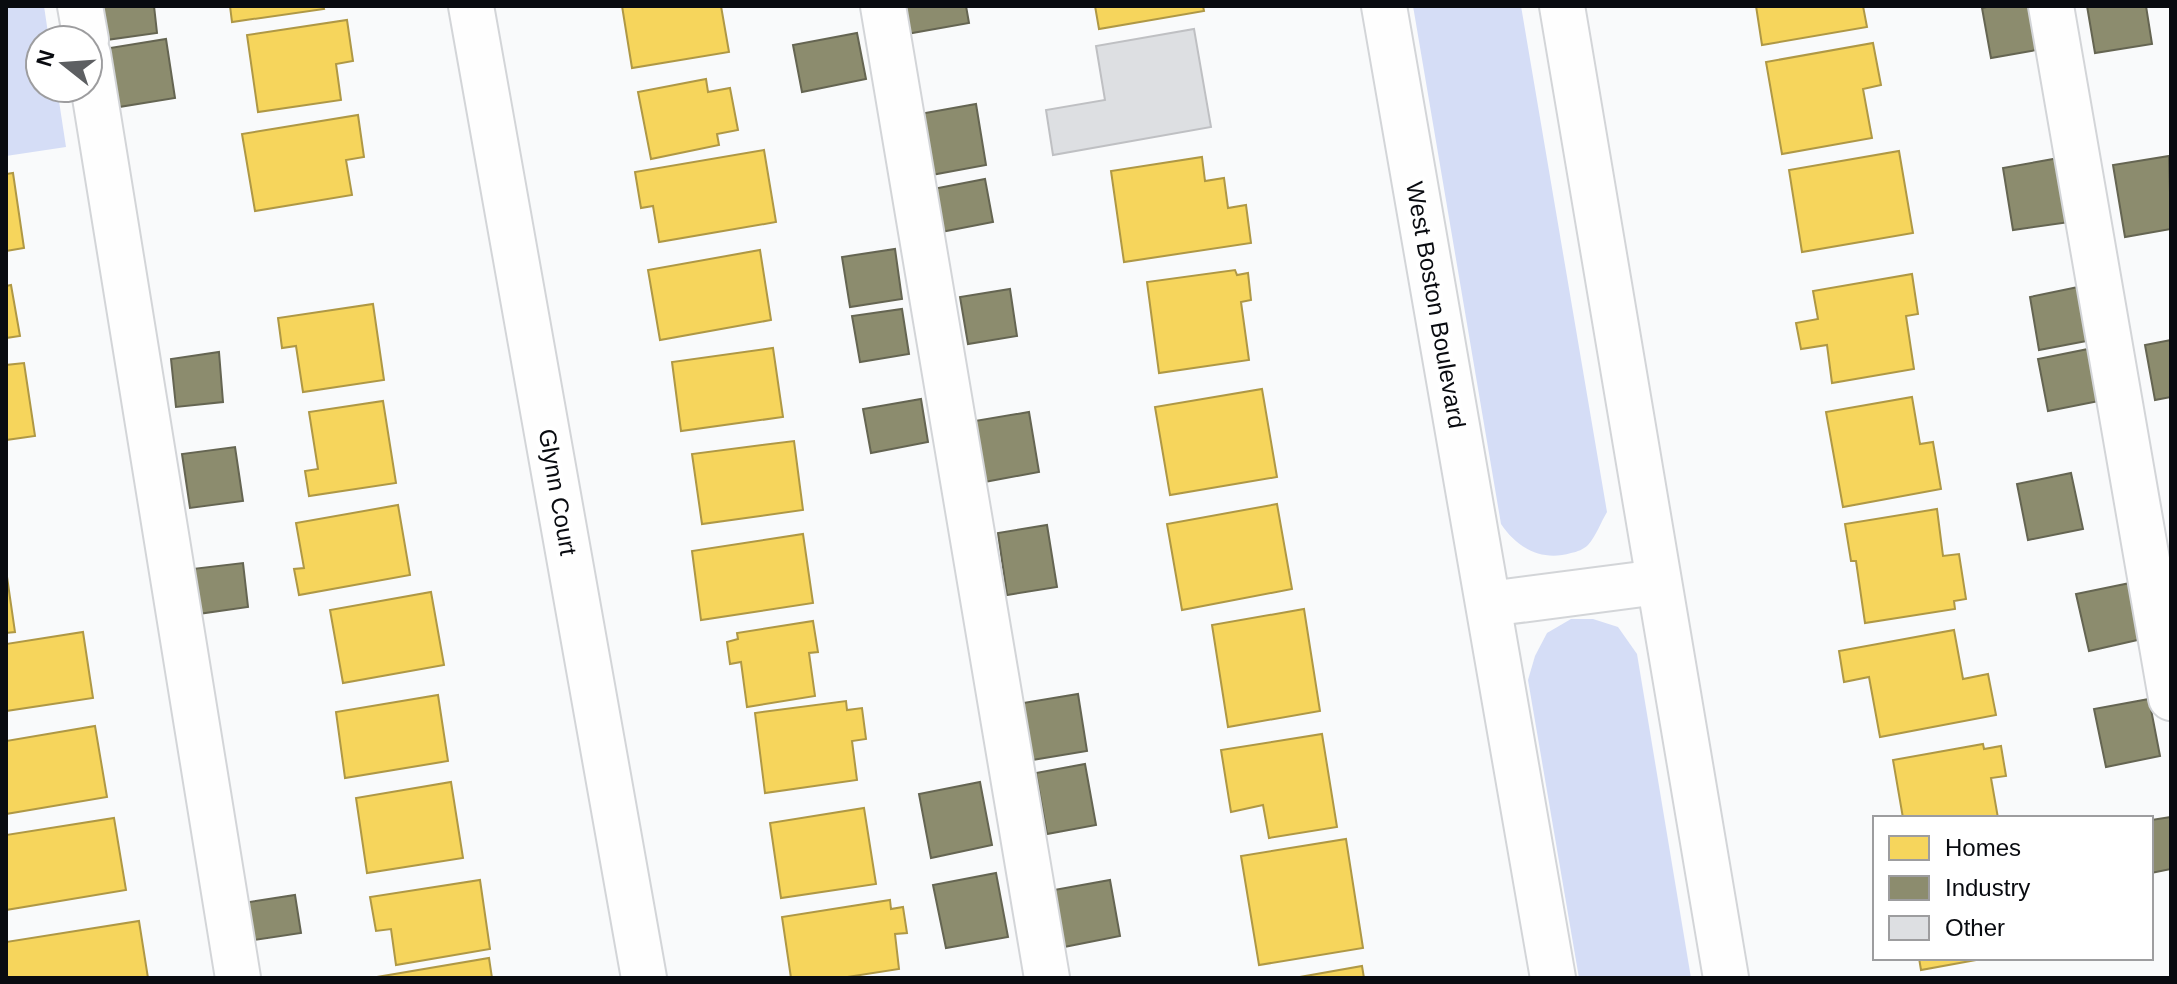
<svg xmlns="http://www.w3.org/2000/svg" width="2177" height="984" font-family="Arial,sans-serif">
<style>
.green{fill:#d5ddf6}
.homes{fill:#f6d55c;stroke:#af9845;stroke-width:2}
.industry{fill:#8c8c6e;stroke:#656552;stroke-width:2}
.building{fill:#dddfe2;stroke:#bfc0c3;stroke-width:2}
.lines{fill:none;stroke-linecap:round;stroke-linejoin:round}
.minor-casing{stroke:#d3d5d8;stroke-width:48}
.minor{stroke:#fefefe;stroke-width:44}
.labels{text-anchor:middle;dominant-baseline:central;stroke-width:8;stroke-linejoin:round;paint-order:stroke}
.street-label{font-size:24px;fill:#090b10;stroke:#fff}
</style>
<rect width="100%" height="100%" fill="#f9fafb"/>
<g class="green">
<path d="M6,6H44L49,40H40V88H57L66,147L6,156Z"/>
<path d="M1413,6H1521L1607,512C1601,522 1596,536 1588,545C1584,549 1577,552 1571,553C1542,562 1517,548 1501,524Z"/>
<path d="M1571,619H1593L1618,627L1637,654L1691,978H1579L1528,680L1535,656L1547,633Z"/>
</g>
<g class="homes">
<path d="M230,6H323L324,9L232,22Z"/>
<path d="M622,6H721L729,52L632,68Z"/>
<path d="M1095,6H1203L1204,11L1099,29Z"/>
<path d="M1756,6H1863L1867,27L1762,45Z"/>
<path d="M347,20L353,61L336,64L341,100L258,112L247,35Z"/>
<path d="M1873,43L1881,85L1863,89L1872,138L1782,154L1766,62Z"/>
<path d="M706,79L708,92L730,88L738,130L717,134L719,145L651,159L638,92Z"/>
<path d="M358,115L364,157L346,160L352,195L255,211L242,134Z"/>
<path d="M764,150L776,222L659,242L653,206L641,208L635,172Z"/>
<path d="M1899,151L1913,233L1802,252L1789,170Z"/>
<path d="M1202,157L1205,181L1224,178L1228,208L1246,205L1251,243L1124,262L1111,171Z"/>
<path d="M13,173L24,248L6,251V174Z"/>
<path d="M760,250L771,320L660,340L648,270Z"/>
<path d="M1235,270L1237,275L1248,273L1251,300L1241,302L1249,360L1159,373L1147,282Z"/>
<path d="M1912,274L1918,314L1906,316L1914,369L1832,383L1827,345L1801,349L1796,323L1818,319L1813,291Z"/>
<path d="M11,285L20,336L6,338V286Z"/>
<path d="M373,304L384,380L303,392L296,346L282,348L278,318Z"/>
<path d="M773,348L783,417L681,431L672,362Z"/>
<path d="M24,363L35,436L6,440V365Z"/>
<path d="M1262,389L1277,477L1170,495L1155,407Z"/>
<path d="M1912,397L1920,444L1933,442L1941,489L1843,507L1826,412Z"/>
<path d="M383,401L396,483L309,496L305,471L318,469L309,412Z"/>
<path d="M794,441L803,510L702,524L692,454Z"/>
<path d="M1277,504L1292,589L1182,610L1167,524Z"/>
<path d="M398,505L410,575L299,595L294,569L304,568L296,523Z"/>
<path d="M1937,509L1943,556L1959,554L1966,599L1954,601L1955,609L1865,623L1856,561H1851L1845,524Z"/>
<path d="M803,534L813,603L701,620L692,551Z"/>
<path d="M6,570L15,632L6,633Z"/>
<path d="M431,592L444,665L343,683L330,610Z"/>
<path d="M1304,609L1320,711L1228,727L1212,625Z"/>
<path d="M813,621L818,652L809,653L815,696L747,707L741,662L730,664L727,642L738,639L737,633Z"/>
<path d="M1954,630L1963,679L1988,674L1996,715L1880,737L1869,677L1844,682L1839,651Z"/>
<path d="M83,632L93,698L6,711V644Z"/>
<path d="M438,695L448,761L345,778L336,712Z"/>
<path d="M846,701L847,710L862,708L866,739L852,741L857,780L765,793L755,713Z"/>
<path d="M95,726L107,797L6,814V741Z"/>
<path d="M1322,734L1337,827L1269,838L1263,805L1231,812L1221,750Z"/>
<path d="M1983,744L1984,749L2001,746L2006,776L1991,778L1998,818H1903L1893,760Z"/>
<path d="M451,782L463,858L367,873L356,798Z"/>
<path d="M864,808L876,884L781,898L770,823Z"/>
<path d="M114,818L126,890L6,910V835Z"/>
<path d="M1346,839L1363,948L1259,965L1241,856Z"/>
<path d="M480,880L490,949L396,965L391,929L376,931L370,897Z"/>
<path d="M890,900L891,909L903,907L907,933L895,934L899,969L841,978H791L782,917Z"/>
<path d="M139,921L148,978H6V942Z"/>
<path d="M489,958L492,978H371Z"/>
<path d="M1919,958H1987L1921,970Z"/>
<path d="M1362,966L1364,978H1294Z"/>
</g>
<g class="industry">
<path d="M101,6H154L157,33L106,40Z"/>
<path d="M896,6H966L969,23L901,35Z"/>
<path d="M1991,6H2035L2042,49L1991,58L1982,8Z"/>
<path d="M2087,6H2146L2152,44L2095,53Z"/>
<path d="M857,33L866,79L802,92L793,45Z"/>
<path d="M166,39L175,98L119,107L110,48Z"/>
<path d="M976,104L986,165L926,176L914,115Z"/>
<path d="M2169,156L2171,229L2125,237L2113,165Z"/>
<path d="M2059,158L2070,222L2013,230L2003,168Z"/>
<path d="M985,179L993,222L941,232L933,189Z"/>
<path d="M895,249L902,299L850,307L842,257Z"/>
<path d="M2083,286L2092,340L2039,350L2030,297Z"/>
<path d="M1010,289L1017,336L968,344L960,297Z"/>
<path d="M902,309L909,354L860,362L852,316Z"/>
<path d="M2171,340V397L2155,400L2145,345Z"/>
<path d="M2093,348L2104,400L2048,411L2038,359Z"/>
<path d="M219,352L223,402L176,407L171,359Z"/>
<path d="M921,399L928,442L871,453L863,409Z"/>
<path d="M1029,412L1039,472L979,483L969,422Z"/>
<path d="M235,447L243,501L190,508L182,454Z"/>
<path d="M2071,473L2083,529L2028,540L2017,484Z"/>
<path d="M1047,525L1057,587L1007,595L998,533Z"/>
<path d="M243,563L248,607L198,614L192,569Z"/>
<path d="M2130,583L2142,639L2089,651L2076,594Z"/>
<path d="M1078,694L1087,751L1026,761L1017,704Z"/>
<path d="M2149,699L2160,756L2106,767L2094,709Z"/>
<path d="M1085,764L1096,825L1047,834L1036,773Z"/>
<path d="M980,782L992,845L931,858L919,794Z"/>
<path d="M2171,817V869L2151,873V820Z"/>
<path d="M996,873L1008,937L946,948L933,885Z"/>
<path d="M1110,880L1120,936L1064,947L1054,890Z"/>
<path d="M295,895L301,933L248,941L243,903Z"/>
</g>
<path class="building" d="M1194,29L1211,127L1053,155L1046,110L1105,100L1096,46Z"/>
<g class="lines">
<defs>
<g id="minor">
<path d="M80,6L86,40"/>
<path d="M471,6L644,978"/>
<path d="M883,6L1047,978"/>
<path d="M1384,6L1553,978"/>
<path d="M1562,6L1726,978"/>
<path d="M2051,6L2171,698"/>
<path d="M88,54L238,978"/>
<path d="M1489,604L1658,582"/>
</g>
</defs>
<use href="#minor" class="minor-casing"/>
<use href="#minor" class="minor"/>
</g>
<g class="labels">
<g class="street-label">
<text transform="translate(1436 305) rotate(80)">West Boston Boulevard</text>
<text transform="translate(558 492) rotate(80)">Glynn Court</text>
</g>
</g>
<rect width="2177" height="984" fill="none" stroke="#090b10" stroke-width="16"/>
<rect x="1873" y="816" width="280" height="144" fill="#ffffff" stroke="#9d9d9f" stroke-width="2"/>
<rect x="1889" y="836" width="40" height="24" fill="#f6d55c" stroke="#9d9d9f" stroke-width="2"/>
<text x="1945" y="856" font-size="24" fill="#090b10">Homes</text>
<rect x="1889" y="876" width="40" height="24" fill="#8c8c6e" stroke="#9d9d9f" stroke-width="2"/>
<text x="1945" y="896" font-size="24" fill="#090b10">Industry</text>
<rect x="1889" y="916" width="40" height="24" fill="#dddfe2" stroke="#9d9d9f" stroke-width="2"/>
<text x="1945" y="936" font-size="24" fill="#090b10">Other</text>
<g transform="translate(64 64) rotate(287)"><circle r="38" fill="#ffffff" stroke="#9d9d9f" stroke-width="2"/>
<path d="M0-6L14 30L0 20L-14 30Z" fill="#5d5f62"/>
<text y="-12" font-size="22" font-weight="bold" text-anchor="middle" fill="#090b10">N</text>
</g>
</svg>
